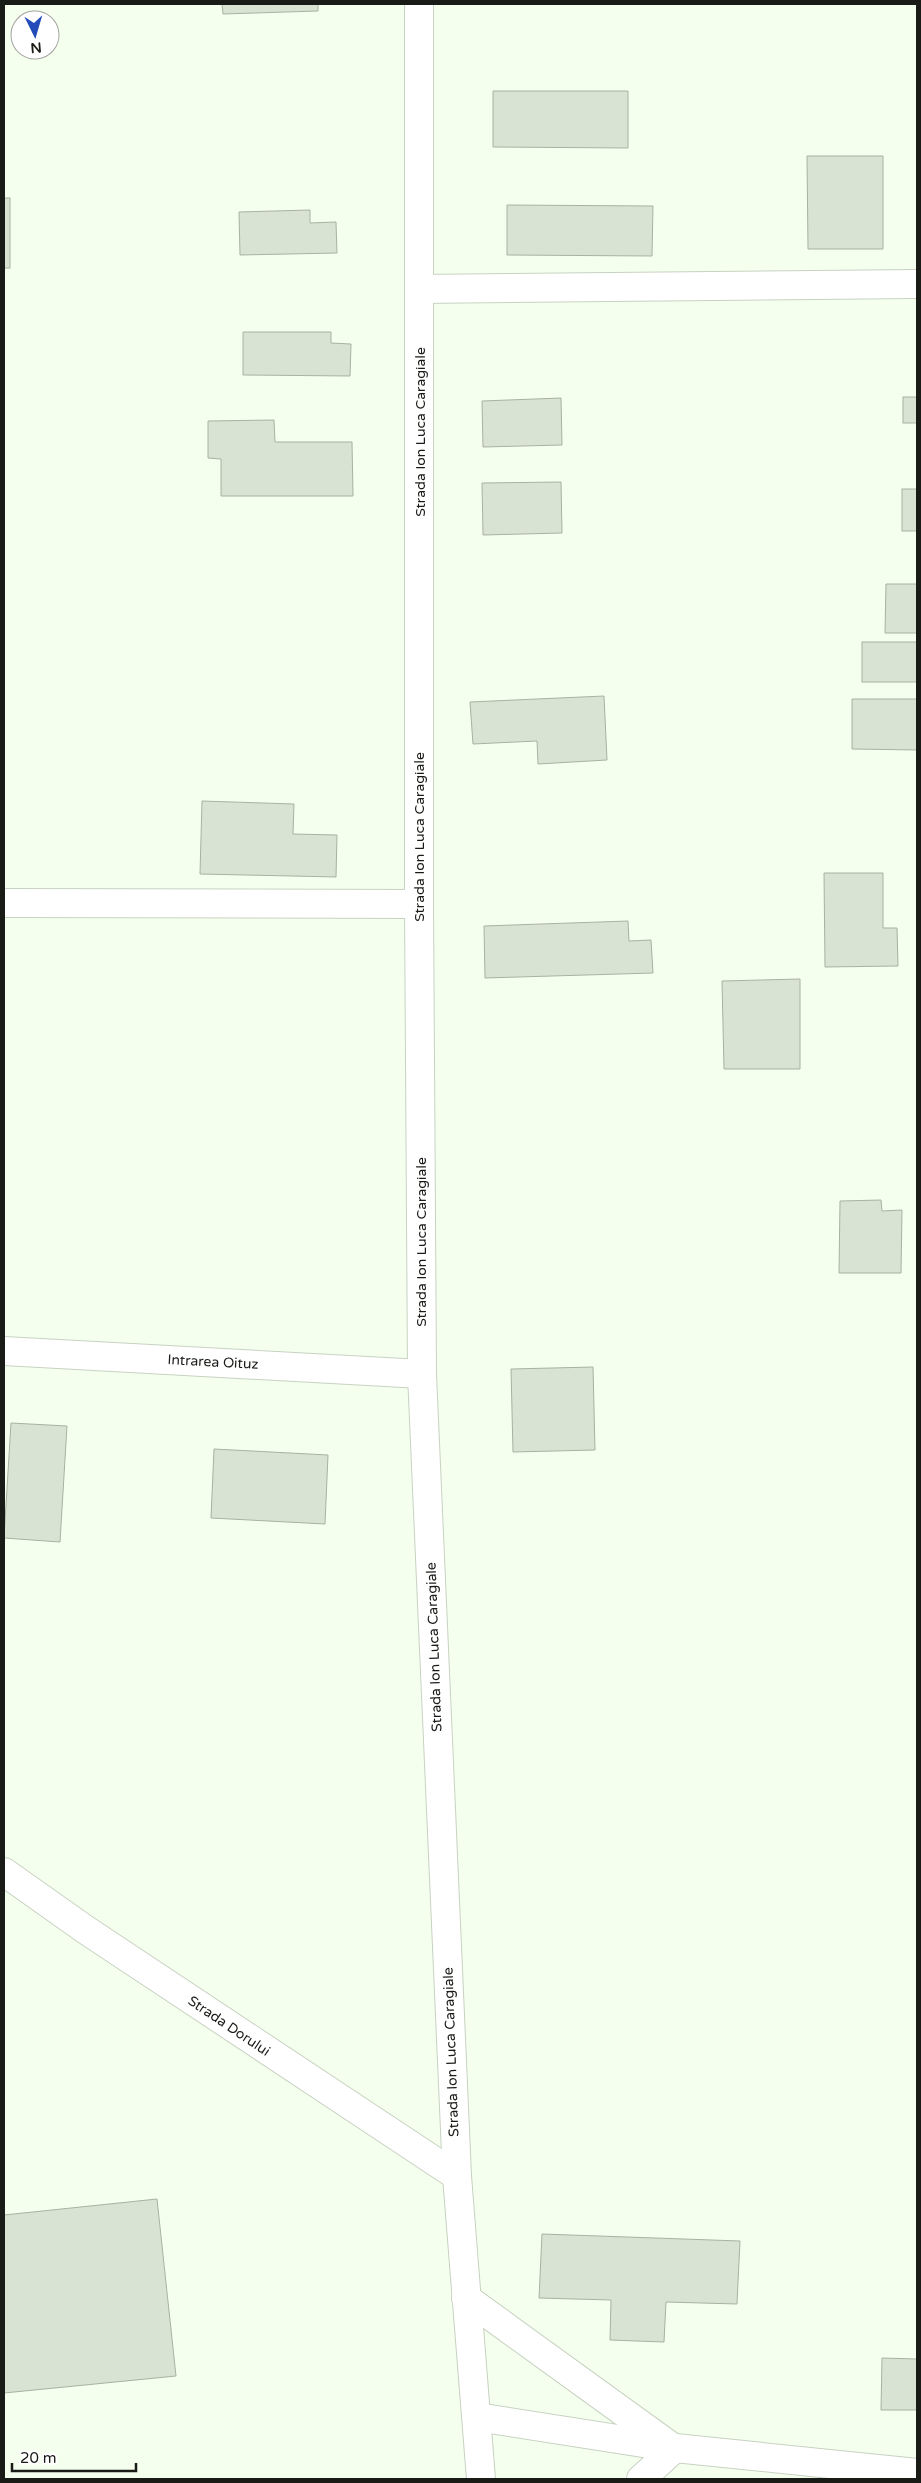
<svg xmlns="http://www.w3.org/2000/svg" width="921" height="2483" font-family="'Varela Round',sans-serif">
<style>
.building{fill:#d9e3d3;stroke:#a8b2a2}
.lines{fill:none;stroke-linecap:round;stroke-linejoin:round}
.minor-casing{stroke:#c8d2c2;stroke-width:30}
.minor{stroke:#fff;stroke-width:28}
.labels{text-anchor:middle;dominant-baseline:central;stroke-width:4.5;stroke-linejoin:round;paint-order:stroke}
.street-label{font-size:14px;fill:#181b16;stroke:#fff}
</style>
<rect width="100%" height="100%" fill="#f5ffee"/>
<g class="building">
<path d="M222,4H318V11L223,14Z"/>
<path d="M493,91H628V148L493,147Z"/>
<path d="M807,156H883V249H808Z"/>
<rect x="4" y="198" width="6" height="70"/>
<path d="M507,205L653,206L652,256L507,255Z"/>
<path d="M310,210V223L336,222L337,253L240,255L239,212Z"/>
<path d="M243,332H331V343L351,344L350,376L243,375Z"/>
<rect x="903" y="397" width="14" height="26"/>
<path d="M561,398L562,445L483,447L482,401Z"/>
<path d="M274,420L275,442H352L353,496H221V459L208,458V421Z"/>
<path d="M561,482L562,533L483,535L482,483Z"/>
<rect x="902" y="489" width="15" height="42"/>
<path d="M886,584H917V633H885Z"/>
<rect x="862" y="642" width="55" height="40"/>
<path d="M604,696L607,760L538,764L537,741L473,744L470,702Z"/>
<path d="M852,699H917V750L852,749Z"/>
<path d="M202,801L294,804L293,834L337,835L336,877L200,874Z"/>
<path d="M824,873H883V928H897L898,966L825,967Z"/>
<path d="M628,921L629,941L651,940L653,973L485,978L484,926Z"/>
<path d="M800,979V1069H724L722,981Z"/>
<path d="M881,1200L882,1211L902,1210L901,1273H839L840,1201Z"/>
<path d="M593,1367L595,1450L513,1452L511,1369Z"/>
<path d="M11,1423L67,1426L60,1542L4,1538Z"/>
<path d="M214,1449L328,1455L325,1524L211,1518Z"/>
<path d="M157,2199L176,2376L4,2393V2215Z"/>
<path d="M542,2234L740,2241L737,2304L666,2302L664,2342L610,2340L611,2300L539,2298Z"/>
<path d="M882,2358L917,2359V2410H881Z"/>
</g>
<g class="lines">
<defs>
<g id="minor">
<path d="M419,4V904L422,1374L457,2176L481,2479"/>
<path d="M420,289L917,284"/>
<path d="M4,903L419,904"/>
<path d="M4,1351L422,1374"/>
<path d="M4,1872L86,1930L457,2176"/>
<path d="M466,2298L669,2445"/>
<path d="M477,2417L675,2448L917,2473"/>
<path d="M641,2479L675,2448"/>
</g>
</defs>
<use href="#minor" class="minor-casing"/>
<use href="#minor" class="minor"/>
</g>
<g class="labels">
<g class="street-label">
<text transform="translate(420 432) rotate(-90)">Strada Ion Luca Caragiale</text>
<text transform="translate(419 837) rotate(-90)">Strada Ion Luca Caragiale</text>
<text transform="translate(421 1242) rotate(-90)">Strada Ion Luca Caragiale</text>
<text transform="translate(213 1362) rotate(3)">Intrarea Oituz</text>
<text transform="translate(434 1647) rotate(-92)">Strada Ion Luca Caragiale</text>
<text transform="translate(229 2026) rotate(34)">Strada Dorului</text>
<text transform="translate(451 2052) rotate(-92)">Strada Ion Luca Caragiale</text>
</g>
</g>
<rect width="921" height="2483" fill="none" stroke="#181b16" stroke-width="10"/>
<g transform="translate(35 35) rotate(175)"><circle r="24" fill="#ffffff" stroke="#a3a4a2"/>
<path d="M0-4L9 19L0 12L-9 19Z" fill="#234cba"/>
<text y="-8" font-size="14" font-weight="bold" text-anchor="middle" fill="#181b16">N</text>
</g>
<path d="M12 2463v8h124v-8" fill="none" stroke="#181b16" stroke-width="2.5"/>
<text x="20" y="2463" font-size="15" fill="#181b16" stroke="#ffffff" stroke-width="4" paint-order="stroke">20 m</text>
</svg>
